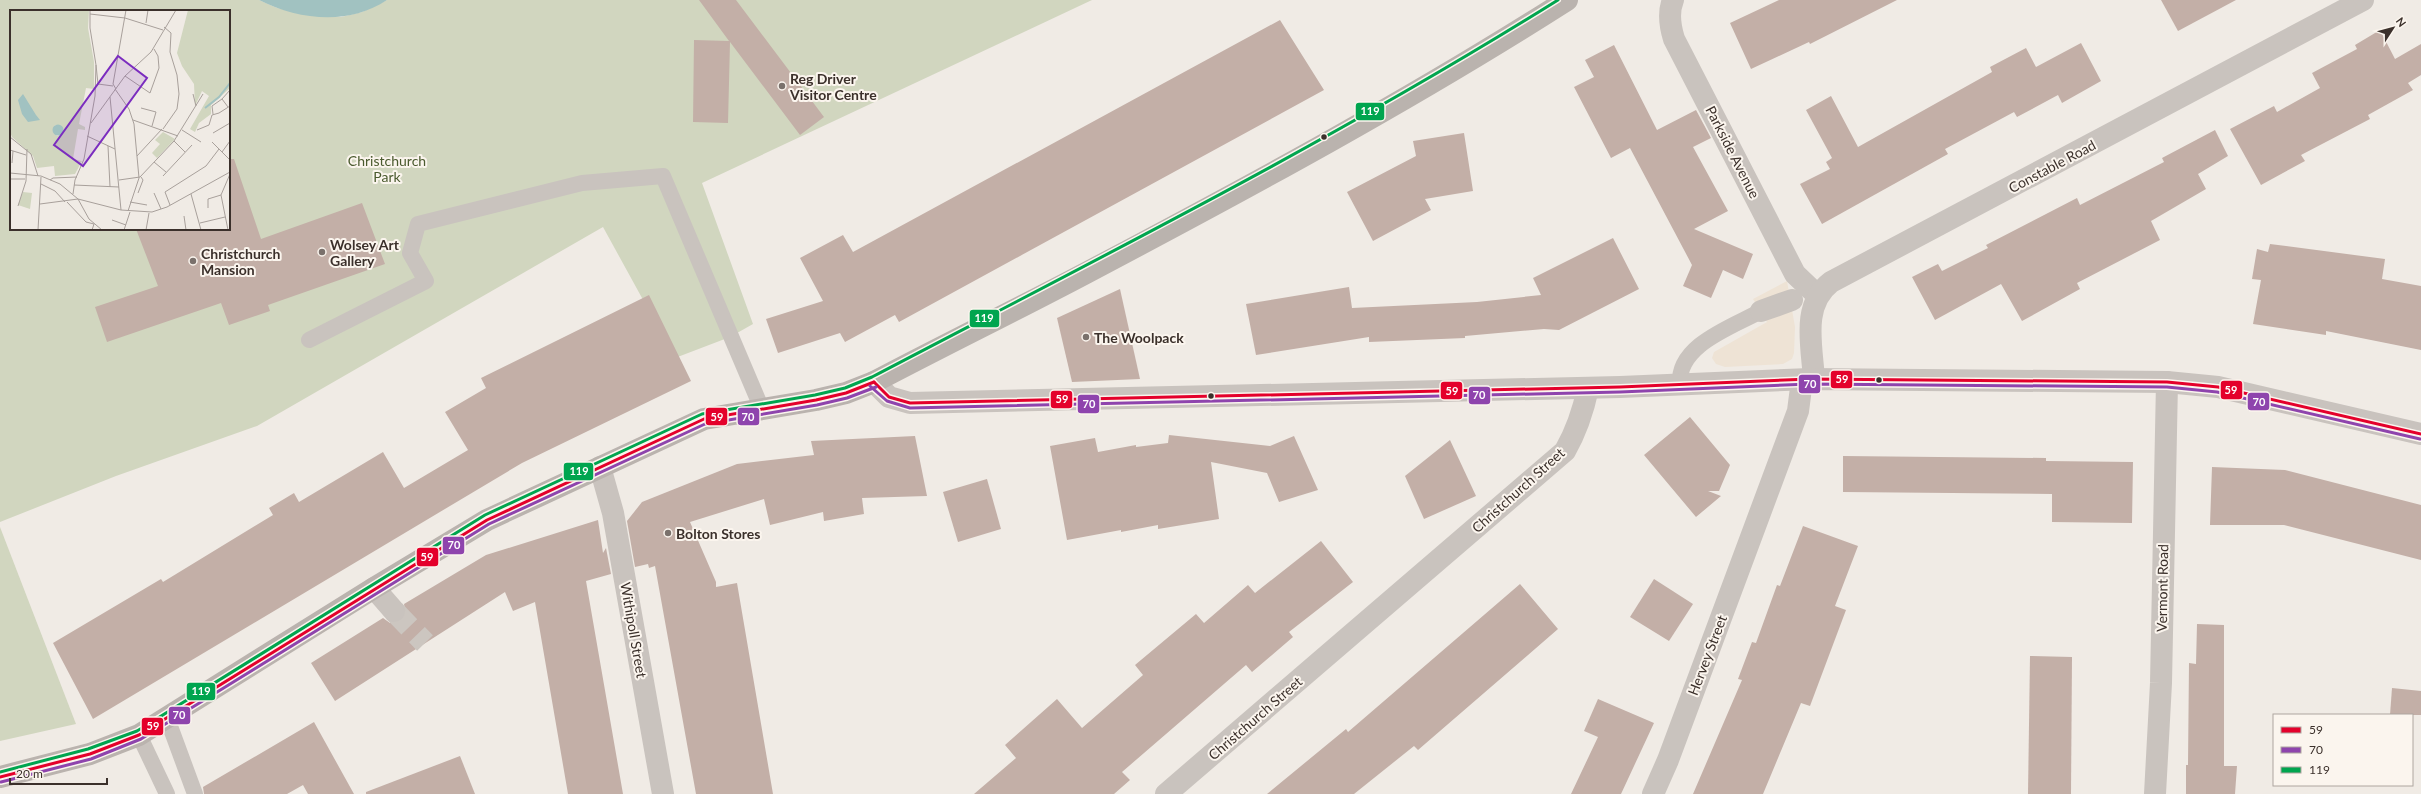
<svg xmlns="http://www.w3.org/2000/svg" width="2421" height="794" font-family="Lato,sans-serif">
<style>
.green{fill:#d1d6bf;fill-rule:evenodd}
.plaza{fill:#eee3d5}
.water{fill:#a1c2c1}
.building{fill:#c3afa7}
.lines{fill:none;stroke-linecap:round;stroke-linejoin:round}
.minor-tunnel{stroke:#ccc6c0;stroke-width:22;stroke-dasharray:22 11;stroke-linecap:butt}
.service{stroke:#c9c3be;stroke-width:16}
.pedestrian{stroke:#c9c3be;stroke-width:22}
.minor{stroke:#c9c3be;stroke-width:22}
.tertiary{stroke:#c9c3be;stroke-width:22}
.secondary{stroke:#bab3ae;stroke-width:22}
.bus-1-casing{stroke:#fbf5ee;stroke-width:6}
.bus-2-casing{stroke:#fbf5ee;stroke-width:6}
.bus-3-casing{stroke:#fbf5ee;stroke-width:6}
.bus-1{stroke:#e4002b;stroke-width:3}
.bus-2{stroke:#8e44ad;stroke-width:3}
.bus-3{stroke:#00a54f;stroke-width:3}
.poi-dot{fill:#7a716c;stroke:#fbf5ee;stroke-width:1.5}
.bus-dot{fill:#3b302b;stroke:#fbf5ee;stroke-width:1.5}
.labels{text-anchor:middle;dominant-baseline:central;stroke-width:4;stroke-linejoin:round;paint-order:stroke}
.poi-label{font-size:14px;font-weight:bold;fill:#3b302b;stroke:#fbf5ee;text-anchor:start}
.street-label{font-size:14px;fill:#3b302b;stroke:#fbf5ee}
.park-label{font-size:14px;fill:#4a5a2e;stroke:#fbf5ee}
.inset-river{fill:none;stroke:#a1c2c1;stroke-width:2}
.inset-road{fill:none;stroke:#a8a09b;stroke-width:1}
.view{fill:#7b2cbf;fill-opacity:0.15;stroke:#7b2cbf;stroke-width:2}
.inset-edge{fill:none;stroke:#3b302b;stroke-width:2}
.line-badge{stroke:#fbf5ee;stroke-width:1.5}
.badge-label{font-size:11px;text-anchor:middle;font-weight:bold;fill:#fff}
</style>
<rect width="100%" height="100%" fill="#f0ebe5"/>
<g class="green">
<path d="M0,0H259L277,8L341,17L362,12L387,0H1092L702,183L753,324L730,337L675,358L603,227L257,426L116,476L0,522ZM11,11H229V229H11Z"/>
<path d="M0,527L76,724L0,741Z"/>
</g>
<path class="plaza" d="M1787,281L1795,327L1794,353L1792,359L1783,364L1725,367L1716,364L1712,358L1714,352L1767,322L1753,299Z"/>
<path class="water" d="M259,0H387C348,26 299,20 259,0Z"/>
<g class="building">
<path d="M699,0H736L824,117L800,135L730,42L728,123L693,122L694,40L729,41Z"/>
<path d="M1779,0H1897L1810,44L1809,42L1751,69L1730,23Z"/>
<path d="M2161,0H2236L2178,31Z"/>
<path d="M1280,20L1324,90L899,322L895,315L845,342L840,333L778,353L766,319L823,301L800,258L843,235L853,252Z"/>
<path d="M2380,30L2395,59L2421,44V75L2408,83L2413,90L2368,115L2370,119L2301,155L2305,161L2261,185L2230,129L2274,106L2277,112L2320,88L2312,73L2357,49L2355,45Z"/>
<path d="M2081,43L2101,81L2062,103L2058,95L2017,117L2014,112L1945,149L1948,154L1822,224L1800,184L1830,169L1826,162L1832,158L1806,110L1831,96L1858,147L1992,72L1990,67L2026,48L2036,67Z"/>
<path d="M1614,45L1657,130L1696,110L1711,138L1693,147L1728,211L1694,229L1753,254L1743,279L1723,270L1711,298L1683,286L1692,265L1630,148L1611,158L1574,87L1594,77L1585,60Z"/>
<path d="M2215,130L2228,156L2198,174L2206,189L2151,221L2160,240L2077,283L2080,289L2022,321L2001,284L1935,320L1912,277L1938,264L1942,271L1988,248L1986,245L2077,198L2080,205L2164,162L2162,158Z"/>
<path d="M1464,133L1473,191L1425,199L1431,210L1373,241L1347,192L1416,156L1413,141Z"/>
<path d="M229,159H234L261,239L362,203L385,264L268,305L270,311L229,325L221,303L107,342L95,307L158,286L136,229H229Z"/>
<path d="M1613,238L1639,289L1559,330L1544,329L1465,336V338L1369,342V337L1256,355L1246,304L1349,287L1352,308L1477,302L1541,295L1533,278Z"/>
<path d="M2270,244L2385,259L2382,279L2421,286V350L2326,331V335L2253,324L2261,280L2252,279L2257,249L2268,252Z"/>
<path d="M1120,289L1140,379L1072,382L1057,318Z"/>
<path d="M649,295L691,381L522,463L93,719L53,643L161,579L163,582L273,515L269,508L294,493L299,502L383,452L404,488L468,450L445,412L486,388L481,378Z"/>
<path d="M1690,417L1730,465L1719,491H1708L1721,496L1696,517L1644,455Z"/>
<path d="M1169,435L1270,446L1294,436L1318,490L1279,502L1267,473L1211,462L1219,519L1158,529V525L1121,532V530L1067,540L1050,446L1095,438L1098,452L1136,445V447L1168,443Z"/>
<path d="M915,436L927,496L862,498L864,514L824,521L823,512L770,525L764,499L690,522L716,582V587L737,583L773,794H696L655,566L649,568L648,564L635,567L627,521L642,502L737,464L814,455L811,441Z"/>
<path d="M1450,440L1476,496L1424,519L1405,476Z"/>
<path d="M1843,456L2046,458V461L2133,462L2132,523L2052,522V494L1843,492Z"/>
<path d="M2212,467L2285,470L2421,505V560L2284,525H2210Z"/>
<path d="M987,479L1001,529L958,542L943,492Z"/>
<path d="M598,520L603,553L606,548L611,574L586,581L623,794H568L535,602L513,611L505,592L335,701L311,663L383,618L390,623L402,621L406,615L404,604L486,555Z"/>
<path d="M1803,526L1858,546L1835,606L1846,610L1810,706L1801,703L1763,794H1693L1742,680L1738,679L1752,642L1756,643L1777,585L1780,586Z"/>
<path d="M1321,541L1353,582L1289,632L1293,637L1252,672L1246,665L1122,772L1130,780L1114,794H974L1016,758L1005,745L1057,699L1082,728L1143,675L1135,665L1196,614L1204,623L1248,585L1255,593Z"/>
<path d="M1654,579L1693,604L1669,641L1630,617Z"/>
<path d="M1520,584L1558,629L1418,750L1414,746L1354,794H1267L1346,729L1348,732Z"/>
<path d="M2197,624L2224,625V766H2237L2235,794H2186V765H2188L2189,663L2196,664Z"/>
<path d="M2030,656L2072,657L2071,794H2028Z"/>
<path d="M2392,688L2421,691V715H2390Z"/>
<path d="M1598,699L1654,723L1621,794H1571L1598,737L1584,731Z"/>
<path d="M314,722L354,794H308L303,785L287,794H204L203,787Z"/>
<path d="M460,756L475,794H366V792Z"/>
</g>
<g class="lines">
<path class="minor-tunnel" d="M394,611L425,643"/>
<g class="service">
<path d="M309,340L426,281L410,253L418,224L582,183L663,176L761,407"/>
<path d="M1680,384C1677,345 1732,327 1761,311"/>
<path d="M167,718L195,794"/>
<path d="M139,735L167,794"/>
</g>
<path class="pedestrian" d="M1761,311L1792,300"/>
<g class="minor">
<path d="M1673,0C1668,12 1670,26 1674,39L1795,274L1817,295"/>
<path d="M1814,379C1812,346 1801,305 1831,282L2363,0"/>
<path d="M600,467L613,513L663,794"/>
<path d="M374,588L394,611"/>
<path d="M1166,794L1565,451C1577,430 1583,412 1588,388"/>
<path d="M1653,794L1668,760L1798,411L1802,380"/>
<path d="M2155,794L2161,683L2167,382"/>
</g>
<path class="tertiary" d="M874,382L889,397L910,403L1620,387L1810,379L2167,382L2218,387L2421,434"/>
<path class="secondary" d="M0,777L90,754L139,735L374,588L487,520L704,419L816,400L846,393L874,382C944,345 1016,310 1086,273C1249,187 1412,99 1567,0"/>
<defs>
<g id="bus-1">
<path d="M874,382L889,397L910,403L1620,387L1810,379L2167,382L2218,387L2421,434"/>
<path d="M0,777L90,754L139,735L487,520L704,419L816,400L846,393L874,382"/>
</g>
<g id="bus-2">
<path d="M870,386L887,401L910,408L1620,392L1810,384L2167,387L2217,392L2420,439"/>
<path d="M1,782L91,759L141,739L489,524L705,424L817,405L847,398L876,387"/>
</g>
<path id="bus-3" d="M0,772L88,749L137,731L485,515L702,414L815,395L845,388L872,377C1103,256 1336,139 1558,0"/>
</defs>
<use href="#bus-1" class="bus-1-casing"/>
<use href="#bus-2" class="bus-2-casing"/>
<use href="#bus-3" class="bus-3-casing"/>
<use href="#bus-1" class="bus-1"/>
<use href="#bus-2" class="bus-2"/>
<use href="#bus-3" class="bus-3"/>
</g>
<g class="poi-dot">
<circle cx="782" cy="86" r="4"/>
<circle cx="322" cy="252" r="4"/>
<circle cx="193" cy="261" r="4"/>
<circle cx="1086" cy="337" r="4"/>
<circle cx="668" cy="533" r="4"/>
</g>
<g class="bus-dot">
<circle cx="1324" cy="137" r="3.5"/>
<circle cx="1879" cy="380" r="3.5"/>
<circle cx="1211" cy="396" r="3.5"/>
</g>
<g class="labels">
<g class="poi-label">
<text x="790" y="78">Reg Driver<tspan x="790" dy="16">Visitor Centre</tspan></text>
<text x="330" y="244">Wolsey Art<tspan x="330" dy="16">Gallery</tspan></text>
<text x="201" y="253">Christchurch<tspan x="201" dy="16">Mansion</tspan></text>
<text x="1094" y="337">The Woolpack</text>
<text x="676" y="533">Bolton Stores</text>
</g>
<g class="street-label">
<text transform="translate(1733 152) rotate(63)">Parkside Avenue</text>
<text transform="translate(2052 166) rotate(-28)">Constable Road</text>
<text transform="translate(1518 490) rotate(-42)">Christchurch Street</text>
<text transform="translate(2162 588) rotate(-89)">Vermont Road</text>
<text transform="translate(634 630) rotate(80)">Withipoll Street</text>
<text transform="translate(1707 655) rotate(-69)">Hervey Street</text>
<text transform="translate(1255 718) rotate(-41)">Christchurch Street</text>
</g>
<g class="park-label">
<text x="387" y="160">Christchurch<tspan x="387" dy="16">Park</tspan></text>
</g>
</g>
<g transform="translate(10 10)">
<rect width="220" height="220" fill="#f0ebe5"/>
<path d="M0,0H79L78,18L84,52V79L76,78L69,114L75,117V120L68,119L63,149L72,151L65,164L45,166L44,156L27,158L23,146L2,127L0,122ZM45,115L52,116L51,125L47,126L43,121ZM178,0H220V78L201,95V104L189,113L185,122L180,119L199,86L192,81L185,96L184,74L172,56L167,43ZM153,122L165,129L147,148L142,143L150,134L145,130ZM13,182L22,183L20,199L8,195Z" fill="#d1d6bf" fill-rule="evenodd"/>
<path d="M13,84L26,105L30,110L18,112L12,104L8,90ZM42.5 120a5.5 5.5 0 1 1 11 0a5.5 5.5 0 1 1-11 0Z" fill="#a1c2c1"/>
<path class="inset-river" d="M195,98L209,87L220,73"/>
<path class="inset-road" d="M80,4L115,8L153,20M136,13L138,0M86,55L88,74L103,76M115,66L140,83L149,58L148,46L144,39M105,79L119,99L124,114L129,168M106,79L103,74L116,0M183,84L186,96M100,87L111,200M212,89L220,80M131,98L146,102L142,116M203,104L202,96L212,89L218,97M123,110L168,126M81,113L115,66L141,42L166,0M153,119L167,99L169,84L167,65L160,42L161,23L154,17M172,120L191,132M187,120L199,115L202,105L209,103L220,96M203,123L220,113M77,126L105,139M0,127L21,144L28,166M164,131L175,142M202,132L220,150M98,136L100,177M0,140L16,145M212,142L220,131M127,146L152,119M144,152L156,162M2,153L3,141M0,163L31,166L50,174L68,189L79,209L92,220M153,166L182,135M0,169H15M40,170L43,168L67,167M109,170L130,167L164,131L193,84M31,174L45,181L55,192M64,175L109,177M128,183L133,170L131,167M144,183L151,199M63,184L65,170L74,149L85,86L86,55L80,18V0M181,184L191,220M68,189L111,200L142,202L157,197L220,162M57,192L76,212L84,214L82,220M120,192L137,195M30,194L68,189M160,195L155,182L196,156L209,139M8,196L16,171L17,139M198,198V189L211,185M118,201L129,168M174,206L176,220M102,210L116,215M190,213L215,207M28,220L31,167M114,220L120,202M136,220L139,203M218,220L211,185L220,164"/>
<path class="view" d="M108,46L137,68L73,156L44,135Z"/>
<rect width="220" height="220" class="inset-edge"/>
</g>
<g class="line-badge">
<rect x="1355" y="102" width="30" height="19" rx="4" fill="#00a54f"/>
<rect x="969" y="309" width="31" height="19" rx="4" fill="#00a54f"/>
<rect x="1830" y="370" width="23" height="19" rx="4" fill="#e4002b"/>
<rect x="1798" y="374" width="23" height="20" rx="4" fill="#8e44ad"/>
<rect x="2220" y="380" width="23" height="20" rx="4" fill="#e4002b"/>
<rect x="1440" y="381" width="23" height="19" rx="4" fill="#e4002b"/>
<rect x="1468" y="386" width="23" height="19" rx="4" fill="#8e44ad"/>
<rect x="1050" y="390" width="23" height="19" rx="4" fill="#e4002b"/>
<rect x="2247" y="392" width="23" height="19" rx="4" fill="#8e44ad"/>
<rect x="1077" y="394" width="23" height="20" rx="4" fill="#8e44ad"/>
<rect x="737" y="407" width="23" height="19" rx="4" fill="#8e44ad"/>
<rect x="705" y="407" width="23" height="19" rx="4" fill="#e4002b"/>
<rect x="563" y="462" width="31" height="19" rx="4" fill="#00a54f"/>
<rect x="442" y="536" width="23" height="19" rx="4" fill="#8e44ad"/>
<rect x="416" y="547" width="23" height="20" rx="4" fill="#e4002b"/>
<rect x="186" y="682" width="30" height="19" rx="4" fill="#00a54f"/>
<rect x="168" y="706" width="23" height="19" rx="4" fill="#8e44ad"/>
<rect x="141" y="717" width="23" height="19" rx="4" fill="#e4002b"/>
</g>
<g class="badge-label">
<text x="1370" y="115">119</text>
<text x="984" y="322">119</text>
<text x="1842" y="383">59</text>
<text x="1810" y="388">70</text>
<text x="2231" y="394">59</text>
<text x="1452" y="395">59</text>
<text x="1479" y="399">70</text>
<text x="1062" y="403">59</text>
<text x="2259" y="406">70</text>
<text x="1089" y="408">70</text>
<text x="748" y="421">70</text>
<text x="717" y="421">59</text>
<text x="579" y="475">119</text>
<text x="454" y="549">70</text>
<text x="427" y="561">59</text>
<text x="201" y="695">119</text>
<text x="179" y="719">70</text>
<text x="153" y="730">59</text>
</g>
<rect x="2273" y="714" width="140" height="72" fill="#fbf5ee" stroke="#aea6a0"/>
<rect x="2281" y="727" width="20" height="6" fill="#e4002b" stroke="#aea6a0"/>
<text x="2309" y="734" font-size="12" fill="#3b302b">59</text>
<rect x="2281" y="747" width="20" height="6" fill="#8e44ad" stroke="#aea6a0"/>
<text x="2309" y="754" font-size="12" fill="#3b302b">70</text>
<rect x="2281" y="767" width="20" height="6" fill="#00a54f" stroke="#aea6a0"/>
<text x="2309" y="774" font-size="12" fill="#3b302b">119</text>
<g transform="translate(2393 28) rotate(54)" stroke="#fbf5ee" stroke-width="3" paint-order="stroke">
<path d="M0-3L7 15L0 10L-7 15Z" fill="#3b302b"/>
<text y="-6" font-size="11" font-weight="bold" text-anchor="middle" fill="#3b302b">N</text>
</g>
<path d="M10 778v6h97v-6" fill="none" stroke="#3b302b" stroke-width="2"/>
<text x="16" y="778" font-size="12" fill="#3b302b" stroke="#fbf5ee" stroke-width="3" paint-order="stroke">20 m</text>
</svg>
